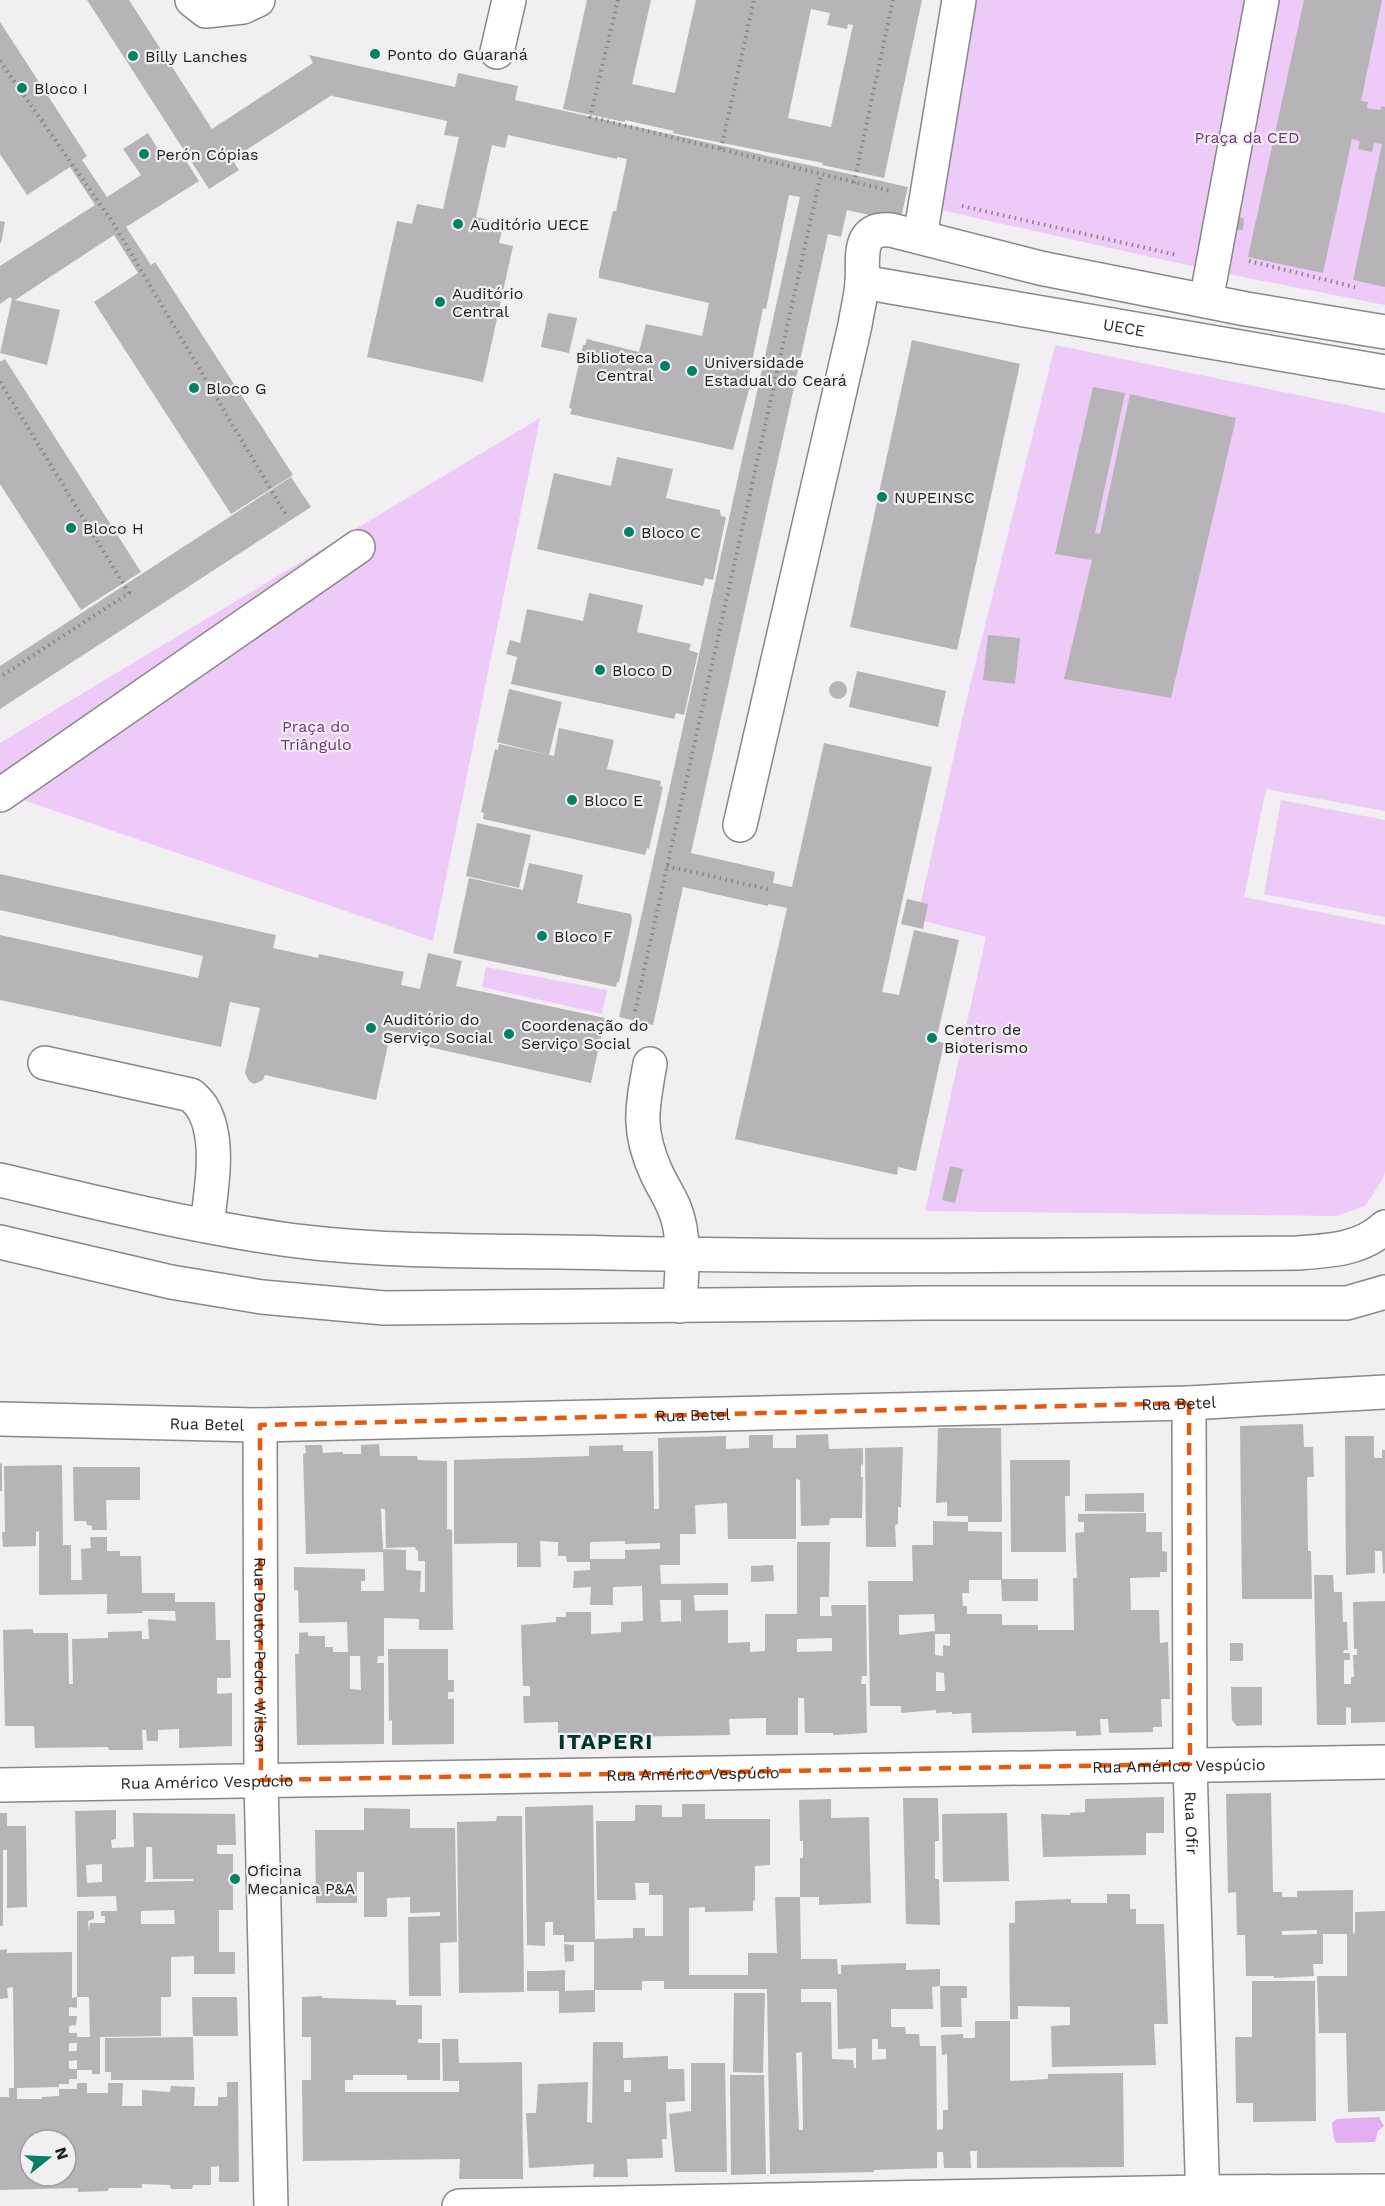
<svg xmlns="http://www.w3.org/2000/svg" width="1385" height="2206" font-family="'Work Sans',sans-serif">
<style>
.green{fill:#edcaf8}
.water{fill:#e3adf2}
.building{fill:#b6b4b7;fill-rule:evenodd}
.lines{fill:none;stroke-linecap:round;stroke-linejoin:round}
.minor-casing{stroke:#898789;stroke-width:36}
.path{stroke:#858485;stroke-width:4;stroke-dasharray:1.5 4.5;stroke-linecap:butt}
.minor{stroke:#fff;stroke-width:33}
.marked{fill:none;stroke:#e8590c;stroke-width:4.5;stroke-dasharray:12 8;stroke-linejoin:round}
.poi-dot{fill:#038263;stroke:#f1eff1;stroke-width:2}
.labels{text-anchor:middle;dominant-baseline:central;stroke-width:4.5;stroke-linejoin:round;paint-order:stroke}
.poi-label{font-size:16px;fill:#232223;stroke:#f1eff1;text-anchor:start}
.park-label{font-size:16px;fill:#723384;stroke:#f1eff1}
.street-label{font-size:16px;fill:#232223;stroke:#f1eff1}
.district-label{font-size:22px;font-weight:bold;letter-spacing:1.5px;fill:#003728;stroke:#f1eff1}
</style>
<rect width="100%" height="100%" fill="#f1eff1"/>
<g class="green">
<path d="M961,0H1385V305L1223,273L918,205Z"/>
<path d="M1055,345L1385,413V811L1266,789L1244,897L1385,925V1172L1383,1179L1365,1206L1336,1216L925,1211L986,937L917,919L969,689Z"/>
<path d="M540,418L433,941L0,792V743Z"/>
<path d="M1281,800L1385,820V917L1264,894Z"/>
<path d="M486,967L607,990L602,1014L482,987Z"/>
</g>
<path class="water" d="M1379,2117L1384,2126L1378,2131L1375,2142L1337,2143L1334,2139L1332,2123L1337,2119Z"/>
<g class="building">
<path d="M87,0H129L212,129L313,63L309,55L455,87L458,73L518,86L515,100L908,187L900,222L847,210L841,237L828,234L691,853L775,872L773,883L792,887L824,743L932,767L882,992L899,995L914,930L959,940L936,1041L944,1043L916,1171L898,1167L897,1175L735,1139L787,908L768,904V906L683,887L653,1025L619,1017L800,197L789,195L766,309L763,308L748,381L751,382L733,450L570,414L572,409L569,408L583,345H585L587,339L639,352L646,324L702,336L709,303L599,278V272L613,211H616L627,159L617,157V159L508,135L505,148L492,145L476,217L504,223L499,243L513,246L483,382L367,357L397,221L412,224L417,204L443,209L459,137L444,135L447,121L332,96V95L232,159L239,170L209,189Z"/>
<path d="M587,0H651L632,84L675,93L696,0H922L884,178L822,165L823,163L672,133L674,131L625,120V122L563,109ZM811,9L830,13L827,25L847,29L848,24L853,25L831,127L788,118Z"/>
<path d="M1304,0H1382L1361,101L1368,102L1367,108L1380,110L1382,106L1385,107V287L1353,280L1382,144L1374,143L1372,152L1358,149L1360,141L1352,139L1323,273L1248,257Z"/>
<path d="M0,22L87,156L82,160L107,197L141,175L123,149L148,133L165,160L179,150L199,181L126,227L151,265L155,262L293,475L231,514L94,302L138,273L114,235L15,300L60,310L47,365L0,353L12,299L10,297L0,304V266L95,205L70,167L27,195L0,154Z"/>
<path d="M1235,217L1244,218L1243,230L1233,229Z"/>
<path d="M0,221L5,222L1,243H0Z"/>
<path d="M548,313L577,318L569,353L541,347Z"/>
<path d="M912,340L1020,364L957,650L850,627Z"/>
<path d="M5,359L141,572L81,610L0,484V362Z"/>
<path d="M1093,387L1125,393L1095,533L1100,534L1130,394L1236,418L1171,698L1064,679L1092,560L1055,554Z"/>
<path d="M617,457L673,469L666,498L720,510L721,516L726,517L713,580L705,578L703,586L537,549L554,473L611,486Z"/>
<path d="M291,477L311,507L0,709V666Z"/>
<path d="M589,593L643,605L637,632L691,644L689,650L698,653L684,715L676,713L674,719L511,684L517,657L506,654L510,640L520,643L527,609L583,621Z"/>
<path d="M988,635L1020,638L1015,684L983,680Z"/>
<path d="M857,671L946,691L938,727L849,707Z"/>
<circle cx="838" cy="690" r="9"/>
<path d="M509,689L562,702L549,755L497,742Z"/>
<path d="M559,728L614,740L607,769L661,781L660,786L663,787L649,849L647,848L645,855L483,819L484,813L481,812L495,749L498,750L499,744L554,756Z"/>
<path d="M477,823L531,835L519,888L466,876Z"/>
<path d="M529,863L583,875L577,903L631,914L632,920L619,982H617L616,987L453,953L469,878L523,890Z"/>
<path d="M0,874L276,935L273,948L318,958L319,954L404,972L401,985L420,989L428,953L462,961L456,986L605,1018L591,1083L415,1044L416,1037L391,1031L376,1100L265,1075L263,1080L254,1084L249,1081L245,1073L260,1008L230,1002L221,1047L0,1000V935L198,978L203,956L0,910Z"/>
<path d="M907,899L928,904L923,929L901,924Z"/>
<path d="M950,1166L963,1169L955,1203L942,1200Z"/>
<path d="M1303,1424L1304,1447H1313L1314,1477H1307L1308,1551H1311L1312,1599H1242L1240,1426Z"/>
<path d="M938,1428H1001L1002,1522H968V1516H947V1502L936,1503Z"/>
<path d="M828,1434L829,1449L863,1448V1464L861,1465V1477H863L862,1518H830L829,1525L801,1526L800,1480L796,1479V1539H728L727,1503L695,1505L696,1534H680V1565H660L661,1584L728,1583V1595H694L695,1611L728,1610V1643L750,1642V1652L765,1651V1614H797V1542H830L829,1597H820V1616H832L831,1605H866L867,1676H862L861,1684H866L867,1733L833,1735V1733H805L804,1698H798V1735H766V1718L729,1719L730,1735L558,1738V1722L524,1723L523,1696H530V1686H523L521,1625L556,1622V1617H566V1612H591V1634L621,1632V1622L643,1621L642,1586L613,1587V1605H590L591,1587L573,1588L574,1571L590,1570V1562H567L566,1556H558V1542L540,1541L541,1567H517V1543L454,1544V1460L589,1456V1446L623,1445V1451H653L654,1509H659L658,1438L726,1436V1449L749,1448V1435H773V1448H796V1435ZM625,1541V1544L660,1543V1549L625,1550V1559H590V1542ZM660,1600H681V1624L680,1621L661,1622ZM832,1638V1651L797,1652V1639Z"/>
<path d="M1345,1436H1374V1458H1382V1450H1385V1573L1383,1574L1382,1551H1375V1573L1346,1575Z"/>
<path d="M379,1444L380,1456H417L418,1460L447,1461V1529L452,1530L453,1630H419V1619L384,1618V1656H378L377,1663H384V1744L297,1745L295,1654H299V1633L308,1632V1636H325V1647H333V1652H348L347,1622L299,1623L298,1590H294V1567L365,1569V1581H361V1591H384L383,1552L306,1554L303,1454L306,1453L305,1445H322L323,1453L343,1452V1454H361V1445ZM381,1509H385L386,1548L415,1547L416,1550H418V1561H425V1592H420L421,1571L406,1570V1550L383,1549ZM350,1656H360L361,1690L350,1689Z"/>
<path d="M903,1447L901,1507H898V1524L895,1525L896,1547H866L865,1448Z"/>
<path d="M1010,1460H1070V1496H1065L1066,1552H1011Z"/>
<path d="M0,1463L2,1464V1491H0Z"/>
<path d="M62,1465L63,1545H71V1580H82L81,1549L91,1548L90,1537H107V1551H120V1556H141L142,1593H175V1602H215L216,1640H230L231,1678H217V1694L232,1693V1746L179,1748V1729L158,1730V1741H147L146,1730H142L143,1750H109L108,1747L35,1748L34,1726H5L3,1630L33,1629V1633H68L69,1684H73L72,1639L108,1638V1632L142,1631V1639H149L148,1619L176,1621L175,1611H142L143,1613L107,1614V1594L39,1595V1531L36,1532V1546L3,1547L2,1532H5L4,1466Z"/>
<path d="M73,1467H140V1500H106L107,1530H92V1526L87,1525L86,1521H74Z"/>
<path d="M1144,1493V1512L1085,1511V1494Z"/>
<path d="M1146,1513V1532H1162V1551L1167,1552V1572H1160V1577L1130,1578L1131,1610H1159L1160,1643L1168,1642L1170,1699H1161L1162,1727H1153V1732L1109,1733L1108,1719H1100L1101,1735L1076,1736V1731L972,1733L971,1713L952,1714V1712L936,1713V1710L901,1713V1706H870L868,1581H913L912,1545H933V1521L968,1522V1531L1002,1532V1579H1038V1601H1002L1001,1580H969V1593H962L963,1606H967V1614H1002V1625H1038V1630H1074L1073,1578H1077L1075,1533L1084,1532V1522H1078V1514ZM934,1614L935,1631L899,1635V1615ZM935,1634H950V1646L943,1645V1656L935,1655ZM936,1672L944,1673L945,1691H936Z"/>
<path d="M773,1565L774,1581L751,1582V1566Z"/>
<path d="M1314,1575H1333L1334,1592H1342L1343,1622H1347L1348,1650H1344L1343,1653H1350V1660H1344V1684H1351V1677H1354L1353,1655H1357V1649H1354L1353,1602L1385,1601V1722L1351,1723V1708L1346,1707V1725H1317Z"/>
<rect x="1230" y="1643" width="13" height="18"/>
<path d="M388,1649H448V1680H454V1692H448V1699H454V1744L392,1745V1720L389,1721Z"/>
<path d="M1231,1687H1262V1725L1237,1726L1232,1720Z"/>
<path d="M1271,1793L1273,1892H1282V1897H1297V1891L1353,1890V1934L1355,1932V1912L1385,1911V2111L1348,2112L1346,2033H1319L1317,1976H1347V1934H1323V1964H1313L1314,1976L1274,1978V1976H1246L1245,1935H1237L1236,1892L1228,1893L1226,1794ZM1317,1930V1934L1282,1935V1931Z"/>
<path d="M1164,1797V1833H1146V1855L1043,1857L1041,1814L1070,1815V1813L1085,1812V1799Z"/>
<path d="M903,1798H938L939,1841H935V1879H939L940,1925L906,1924Z"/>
<path d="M831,1799V1818L869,1817L871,1903L819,1905V1897H800V1858H803V1841H800L799,1800Z"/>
<path d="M682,1804H705V1819H770V1865L755,1866V1900L753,1901V1911L705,1912V1907L689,1908V1975H748V1953H777L775,1897H800L801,1959H837L838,1974H841V1965L906,1963V1970L940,1969V1986L932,1987L933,2009H891V2027H905L906,2034H919L920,2046H936L937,2130L943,2129V2110H948L947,2054L942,2055L941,2035L963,2034V2038H975V2021H1010V2081L1048,2079V2074L1123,2073L1124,2167L977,2168V2151H970L971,2168H944L943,2152H937V2168L874,2170V2172L770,2174L767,1989H664V1981H642V1990H595V2012L559,2013V1991H527V1971H545L565,1970V1991L594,1990V1942H564V1935H553V1922H545V1946L527,1945L525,1807L593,1805L595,1939L633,1938V1928H645V1936H663V1895H649V1883H635L636,1900H597L596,1821H635V1805H662V1817H682ZM801,1989H837L838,2049L856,2048V2068H854L853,2060L832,2059L831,2002H801ZM872,2039H878V2049H886V2059L872,2060ZM802,2052L803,2130H799L796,2053Z"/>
<path d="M364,1808L410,1809V1828H455L457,1942L440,1943L441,1996H409L408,1917L440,1916V1912L410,1913V1897L387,1898V1917H364V1872H357V1903H316L315,1830H364Z"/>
<path d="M116,1810V1839L111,1840L112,1848L134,1847L133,1813L235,1814L236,1845H217V1854H233V1910H219V1952H235V1974H194V1956L171,1957V1997H161V2036L100,2037V2074H92V2070H77V2060L69,2061V2069H77V2079H69V2084H59V2087L17,2088V2099H42V2097L59,2096V2089H77V2083H87V2093H108V2083H123L122,2106H142V2090L170,2092L171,2086L195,2087L194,2106H218V2097H227V2082H238L239,2182H219V2166L211,2167V2185H193L192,2189H171L170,2185L142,2184V2188H109L108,2191L78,2192V2188L0,2190V2097H9V2088H14V2070L13,1987L7,1988L8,1998L0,1999V1950L7,1949V1953L72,1952V1998L77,1997V2008L69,2007V2016H77L76,2025L69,2026V2033H77V2037H90L89,1997H77V1911H94V1919L88,1921L89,1931L90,1923H105V1916H101V1911H117L116,1896L77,1897L75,1811ZM146,1847H152L153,1879H193V1881L144,1882L146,1879ZM102,1864V1882L87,1883L86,1865ZM174,1910L175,1924H141V1911ZM69,2043H77V2051H69ZM30,2140H66V2176H30Z"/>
<path d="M0,1813H7V1826H26L27,1907L7,1908V1850H3V1926H0Z"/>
<path d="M1007,1813L1009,1881L943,1882L942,1814Z"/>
<path d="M497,1816H522L524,1992L459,1993L457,1822L496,1821Z"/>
<path d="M1107,1894H1130V1909H1136V1924H1164L1168,2024H1154L1156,2065L1052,2067L1051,2026L1070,2025V2007L1018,2006V2019H1010L1009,1923H1015V1901L1071,1899V1903H1107Z"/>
<path d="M564,1944L574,1945V1961L565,1962Z"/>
<path d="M1252,1981H1315L1316,2121L1253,2122V2103H1236L1235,2037H1252Z"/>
<path d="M940,1986H967V1998H961L962,2027H941Z"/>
<path d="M734,1993H765L763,2073L733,2072Z"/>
<path d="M322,1996V1998L396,2000V2005H422V2039H418V2043H440V2080H407V2075H353V2080H345V2092H459V2081H443L442,2039H458L459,2063L522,2062L523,2179H459L460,2159L303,2161L302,2080H311V2037H302V1997Z"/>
<path d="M192,1997H237L238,2036H193Z"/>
<path d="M193,2037L194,2080H111V2072H105V2038Z"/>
<path d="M593,2042H623V2058L668,2056V2069H684L685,2101L666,2102L667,2139H662L663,2158L627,2159L628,2177H593L594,2164L529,2168L526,2113H536L538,2084L588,2082L587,2122L592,2123ZM624,2080H631V2092H624Z"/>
<path d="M691,2063H725L727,2172H675L669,2114L691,2111Z"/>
<path d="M730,2075H764L766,2174L731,2175Z"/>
</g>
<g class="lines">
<defs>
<g id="minor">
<path d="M192,0L206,11L243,7L258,0"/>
<path d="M497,52L509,0"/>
<path d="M920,237L959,0"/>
<path id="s1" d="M862,282L1385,372"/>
<path d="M1206,301L1262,0"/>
<path d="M0,795L358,547"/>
<path d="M740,825L855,325C857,311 861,297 862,283C864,260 855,227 891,230L1040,268L1246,309L1385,332"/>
<path d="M45,1063L191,1095C195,1099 200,1103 203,1109C221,1140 211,1191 207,1225"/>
<path d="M650,1064C642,1108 637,1130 656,1172C664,1190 675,1203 679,1223C685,1249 681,1279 680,1306"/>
<path d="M0,1180C93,1202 187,1225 282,1239C390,1254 501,1250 609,1253C838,1258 1067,1255 1296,1253C1327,1251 1361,1250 1385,1227"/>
<path d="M0,1242L171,1282L262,1297L384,1308L928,1303H1347L1385,1292"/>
<path id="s2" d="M1189,1403L1190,1764L1203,2206"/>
<path id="s3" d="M0,1419L260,1425L1189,1403L1385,1392"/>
<path id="s4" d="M260,1425L261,1780L271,2206"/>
<path id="s5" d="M0,1785L1385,1762"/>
<path d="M459,2206L1202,2192L1385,2191"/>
</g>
</defs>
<use href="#minor" class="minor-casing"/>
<g class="path">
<path d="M618,0L590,117L890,191"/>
<path d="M0,61L109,217"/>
<path d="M721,149L754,0"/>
<path d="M854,183L893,0"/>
<path d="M962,206L1177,255"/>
<path d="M110,218L286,515"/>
<path d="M1249,261L1355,287"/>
<path d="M0,382L129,593L0,677"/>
<path d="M667,866L771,890"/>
<path d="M635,1011L821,174"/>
</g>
<use href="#minor" class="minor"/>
</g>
<path class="marked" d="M1189,1403L1190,1764L261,1780L260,1425Z"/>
<g class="poi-dot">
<circle cx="375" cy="54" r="6"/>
<circle cx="133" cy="56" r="6"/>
<circle cx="22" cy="88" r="6"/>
<circle cx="144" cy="154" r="6"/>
<circle cx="458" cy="224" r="6"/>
<circle cx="440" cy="302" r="6"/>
<circle cx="665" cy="366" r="6"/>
<circle cx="692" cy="371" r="6"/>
<circle cx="194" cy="388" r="6"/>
<circle cx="882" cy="497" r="6"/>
<circle cx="71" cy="528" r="6"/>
<circle cx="629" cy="532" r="6"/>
<circle cx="600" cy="670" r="6"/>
<circle cx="572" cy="800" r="6"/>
<circle cx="542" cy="936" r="6"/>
<circle cx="371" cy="1028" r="6"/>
<circle cx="509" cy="1034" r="6"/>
<circle cx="932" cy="1038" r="6"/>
<circle cx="235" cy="1879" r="6"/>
</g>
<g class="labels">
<g class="poi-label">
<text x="387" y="54">Ponto do Guaraná</text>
<text x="145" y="56">Billy Lanches</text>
<text x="34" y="88">Bloco I</text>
<text x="156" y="154">Perón Cópias</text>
<text x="470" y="224">Auditório UECE</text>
<text x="452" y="293">Auditório<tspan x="452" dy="18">Central</tspan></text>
<text x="653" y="357" text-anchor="end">Biblioteca<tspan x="653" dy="18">Central</tspan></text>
<text x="704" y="362">Universidade<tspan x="704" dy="18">Estadual do Ceará</tspan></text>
<text x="206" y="388">Bloco G</text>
<text x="894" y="497">NUPEINSC</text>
<text x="83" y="528">Bloco H</text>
<text x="641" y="532">Bloco C</text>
<text x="612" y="670">Bloco D</text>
<text x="584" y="800">Bloco E</text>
<text x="554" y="936">Bloco F</text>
<text x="383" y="1019">Auditório do<tspan x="383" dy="18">Serviço Social</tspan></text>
<text x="521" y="1025">Coordenação do<tspan x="521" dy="18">Serviço Social</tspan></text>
<text x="944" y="1029">Centro de<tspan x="944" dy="18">Bioterismo</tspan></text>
<text x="247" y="1870">Oficina<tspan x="247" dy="18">Mecanica P&amp;A</tspan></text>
</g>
<g class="park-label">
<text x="1247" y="137">Praça da CED</text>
<text x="316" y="726">Praça do<tspan x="316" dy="18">Triângulo</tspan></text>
</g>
<g class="street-label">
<text stroke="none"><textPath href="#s1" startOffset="266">UECE</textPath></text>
<text stroke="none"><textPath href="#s3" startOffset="1179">Rua Betel</textPath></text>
<text stroke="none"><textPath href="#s3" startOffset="693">Rua Betel</textPath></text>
<text stroke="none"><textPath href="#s3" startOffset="207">Rua Betel</textPath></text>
<text stroke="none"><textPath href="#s4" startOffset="230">Rua Doutor Pedro Wilson</textPath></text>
<text stroke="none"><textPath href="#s5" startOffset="1179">Rua Américo Vespúcio</textPath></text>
<text stroke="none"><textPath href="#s5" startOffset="693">Rua Américo Vespúcio</textPath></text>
<text stroke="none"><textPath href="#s5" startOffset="207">Rua Américo Vespúcio</textPath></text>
<text stroke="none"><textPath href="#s2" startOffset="420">Rua Ofir</textPath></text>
</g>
<g class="district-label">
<text x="606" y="1741">ITAPERI</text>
</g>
</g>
<g transform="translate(48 2158) rotate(72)"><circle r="28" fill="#f1eff1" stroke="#9f9d9f" stroke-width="1.5"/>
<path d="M0-4.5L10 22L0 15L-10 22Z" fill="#038263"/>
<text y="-9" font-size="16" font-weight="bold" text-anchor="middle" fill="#232223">N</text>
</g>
</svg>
